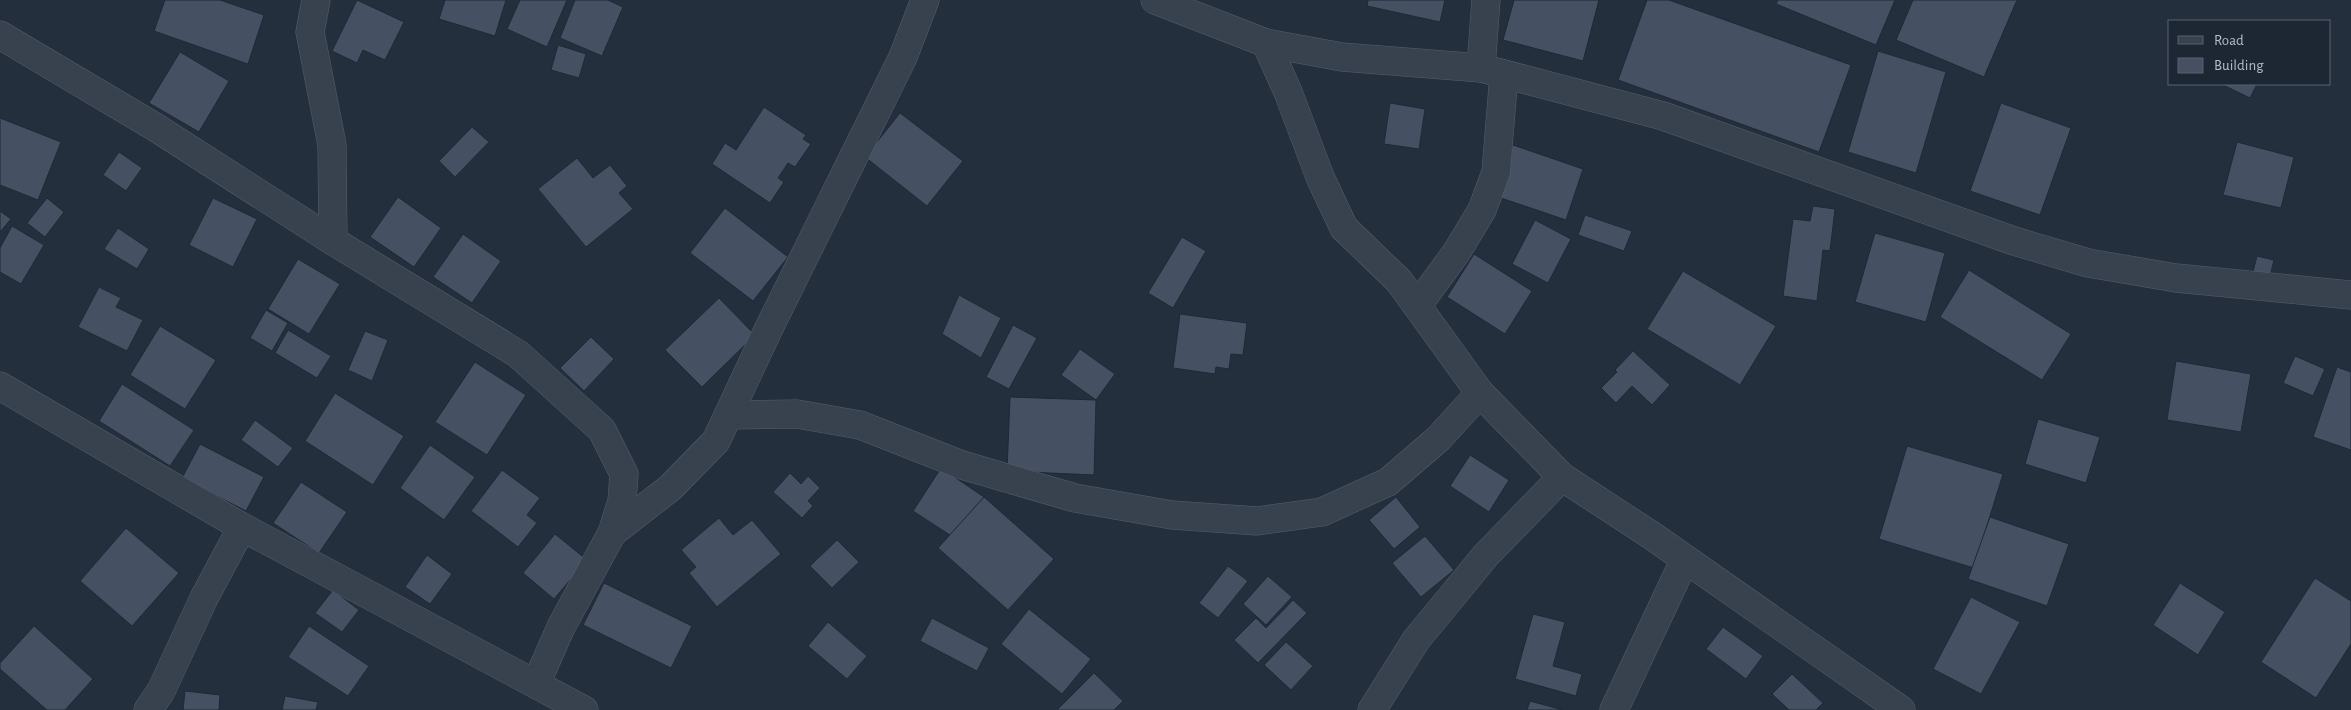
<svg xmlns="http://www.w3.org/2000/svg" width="2351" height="710" font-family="'Alegreya Sans',sans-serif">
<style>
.building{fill:#455162;stroke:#1f2835}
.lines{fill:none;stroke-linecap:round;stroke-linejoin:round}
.minor-casing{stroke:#565f6c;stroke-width:29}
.minor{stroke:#38414e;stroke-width:28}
</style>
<rect width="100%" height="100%" fill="#242f3e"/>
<g class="building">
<path d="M165,0H220L264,15L248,64L154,31Z"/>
<path d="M357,0L404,22L385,60L363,50L357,63L332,51Z"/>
<path d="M445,0H506L495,36L439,19Z"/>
<path d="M520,0H567L547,47L507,29Z"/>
<path d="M575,0H608L623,7L602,56L560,38Z"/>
<path d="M1368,0H1445L1440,22L1367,6Z"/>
<path d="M1514,0H1599L1583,61L1503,40Z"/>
<path d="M1647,0H1669L1851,65L1819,152L1618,80Z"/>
<path d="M1778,0H1895L1876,45L1776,4Z"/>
<path d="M1913,0H2017L1984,77L1896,40Z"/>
<path d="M558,45L586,54L579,78L551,70Z"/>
<path d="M1878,51L1946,72L1916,173L1848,152Z"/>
<path d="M180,52L229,81L199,132L149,103Z"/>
<path d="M2221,84H2257L2250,98Z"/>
<path d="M1390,103L1425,109L1419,149L1384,144Z"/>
<path d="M2001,103L2071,128L2040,215L1970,191Z"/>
<path d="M764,107L806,135L803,139L811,144L795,167L788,163L778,178L784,182L770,203L712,164L725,143L736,150Z"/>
<path d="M900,113L963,161L927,206L865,157Z"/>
<path d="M0,118L61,142L38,200L0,185Z"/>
<path d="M472,127L489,142L455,177L439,161Z"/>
<path d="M2237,142L2294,157L2281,208L2223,195Z"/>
<path d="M1513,145L1583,169L1566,220L1495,196Z"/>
<path d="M119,152L142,168L126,191L103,175Z"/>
<path d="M577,158L593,178L610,165L627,186L619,193L633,209L586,247L538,189Z"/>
<path d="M398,197L441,228L414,267L370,237Z"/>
<path d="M47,198L64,212L45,237L27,223Z"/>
<path d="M213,198L257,219L233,267L189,245Z"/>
<path d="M1813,206L1835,209L1830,251L1823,250L1817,301L1783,296L1793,219L1810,221Z"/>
<path d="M725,208L788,257L753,301L690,253Z"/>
<path d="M0,211L11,219L0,232Z"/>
<path d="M1585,215L1632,231L1624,251L1578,235Z"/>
<path d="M1535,220L1571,239L1548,283L1512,264Z"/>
<path d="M12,226L44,245L21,284L0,272V248Z"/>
<path d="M118,228L149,249L137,269L104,249Z"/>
<path d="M1875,233L1945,253L1926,322L1855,302Z"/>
<path d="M463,234L501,261L472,303L433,277Z"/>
<path d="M1182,237L1206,251L1173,308L1148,293Z"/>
<path d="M1474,254L1532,291L1505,334L1447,297Z"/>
<path d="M2257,256L2274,260L2270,276L2253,272Z"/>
<path d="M298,259L340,284L309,334L268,309Z"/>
<path d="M1969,270L2071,334L2042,380L1940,317Z"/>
<path d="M1683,271L1776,326L1740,385L1647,329Z"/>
<path d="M99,287L121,298L116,307L143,320L127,351L78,327Z"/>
<path d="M959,295L1001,318L981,358L942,334Z"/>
<path d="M719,298L755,335L702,387L665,350Z"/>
<path d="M266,310L288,323L272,351L250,338Z"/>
<path d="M1180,314L1247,323L1243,355L1231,354L1229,369L1216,367L1215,374L1173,368Z"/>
<path d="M1013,325L1037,338L1009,389L986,377Z"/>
<path d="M160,326L216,360L185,409L130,375Z"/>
<path d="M288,330L331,356L317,378L275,353Z"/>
<path d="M365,331L388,340L372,381L348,370Z"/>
<path d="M591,337L614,359L584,391L560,368Z"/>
<path d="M1080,349L1115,374L1096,400L1061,375Z"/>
<path d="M1633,351L1670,385L1652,405L1632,386L1616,403L1601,388L1617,372L1615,370Z"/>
<path d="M2295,356L2325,369L2313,396L2283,383Z"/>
<path d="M2176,361L2251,374L2241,432L2167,420Z"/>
<path d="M475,362L526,395L487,455L435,422Z"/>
<path d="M2337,367L2351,372V450L2313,437Z"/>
<path d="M122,384L194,430L170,466L99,421Z"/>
<path d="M335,393L404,436L373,485L305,441Z"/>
<path d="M1010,397L1096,400L1094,475L1007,471Z"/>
<path d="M2038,419L2100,437L2086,483L2025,464Z"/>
<path d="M255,420L293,448L278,467L241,440Z"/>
<path d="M200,444L264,477L246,511L182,478Z"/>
<path d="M430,445L475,477L444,520L400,488Z"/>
<path d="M1907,446L2003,474L1974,568L1879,539Z"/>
<path d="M1470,455L1509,480L1489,512L1450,486Z"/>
<path d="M941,468L984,497L956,539L913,511Z"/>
<path d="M502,470L540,498L527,515L537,523L518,547L471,511Z"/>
<path d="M790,473L801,484L808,476L820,488L808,501L813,506L802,518L773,492Z"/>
<path d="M301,482L347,512L319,553L273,523Z"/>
<path d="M984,497L1054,559L1008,610L938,548Z"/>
<path d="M1396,497L1420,527L1394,549L1369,520Z"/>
<path d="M1990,517L2069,544L2047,606L1968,579Z"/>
<path d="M719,518L733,535L752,520L781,554L717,607L689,573L696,567L681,550Z"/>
<path d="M126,528L179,573L132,626L80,581Z"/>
<path d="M555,534L587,560L554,599L523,573Z"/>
<path d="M1425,536L1454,570L1421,597L1392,563Z"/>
<path d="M837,540L859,562L832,588L810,566Z"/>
<path d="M427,555L452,574L430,604L405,587Z"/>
<path d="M1228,566L1248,581L1218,618L1199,603Z"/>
<path d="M1268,576L1292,597L1266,625L1243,604Z"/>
<path d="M2315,578L2351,601V644L2316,698L2261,662Z"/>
<path d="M604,583L692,626L671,668L583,625Z"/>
<path d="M2180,583L2225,612L2198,655L2153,625Z"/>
<path d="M333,590L359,610L342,632L315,613Z"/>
<path d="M1971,597L2020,622L1981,694L1933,669Z"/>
<path d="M1293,600L1307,613L1258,663L1234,640L1256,618L1266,628Z"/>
<path d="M1029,609L1091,659L1062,694L1001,644Z"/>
<path d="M1533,614L1565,622L1553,666L1582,674L1576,696L1515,679Z"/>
<path d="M932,618L989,648L977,671L920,641Z"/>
<path d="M828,622L867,656L847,679L808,646Z"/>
<path d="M34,626L93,679L65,710H47L0,669V663Z"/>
<path d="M309,626L369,666L348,696L288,657Z"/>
<path d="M1723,627L1763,656L1746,679L1706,649Z"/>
<path d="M1286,642L1313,666L1291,690L1264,665Z"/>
<path d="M1094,673L1123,701L1114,710H1057Z"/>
<path d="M1792,674L1823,703L1816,710H1789L1772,694Z"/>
<path d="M185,691L220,695L219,710H183Z"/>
<path d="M285,696L318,702L316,710H282Z"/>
<path d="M1530,701L1563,710H1527Z"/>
</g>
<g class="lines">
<defs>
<g id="minor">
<path d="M316,0L310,32L332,145L333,241"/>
<path d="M1155,0L1266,43L1342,57L1481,68L1663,116L2014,241L2088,263L2176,278L2351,295"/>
<path d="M0,35L155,127L333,241L518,354L602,430L624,474L622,501L612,533L561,627L536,684"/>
<path d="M1266,43L1288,92L1320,177L1344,228L1399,281L1480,393L1562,477L1651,535L1901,710"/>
<path d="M1481,68L1486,0"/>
<path d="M1418,305L1456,253L1482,210L1496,172L1504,74"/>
<path d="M0,386L242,527L584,710"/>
<path d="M728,415L797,414L860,425L962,465L1075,498L1172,515L1257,521L1322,512L1388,482L1438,439L1480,393"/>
<path d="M612,533L670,488L716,441L769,328L903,57L925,0"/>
<path d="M148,710L161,691L204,598L242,527"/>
<path d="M1372,710L1416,640L1486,555L1562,477"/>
<path d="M1614,710L1685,559"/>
</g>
</defs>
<use href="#minor" class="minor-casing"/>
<use href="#minor" class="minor"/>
</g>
<rect x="2168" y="20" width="162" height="65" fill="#1d2633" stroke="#59626f"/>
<rect x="2178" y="36" width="25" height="8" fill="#38414e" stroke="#59626f"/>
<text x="2214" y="45" font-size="15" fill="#b4bcc9">Road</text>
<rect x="2178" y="58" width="25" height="15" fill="#455162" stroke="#59626f"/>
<text x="2214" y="70" font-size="15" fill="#b4bcc9">Building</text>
</svg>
